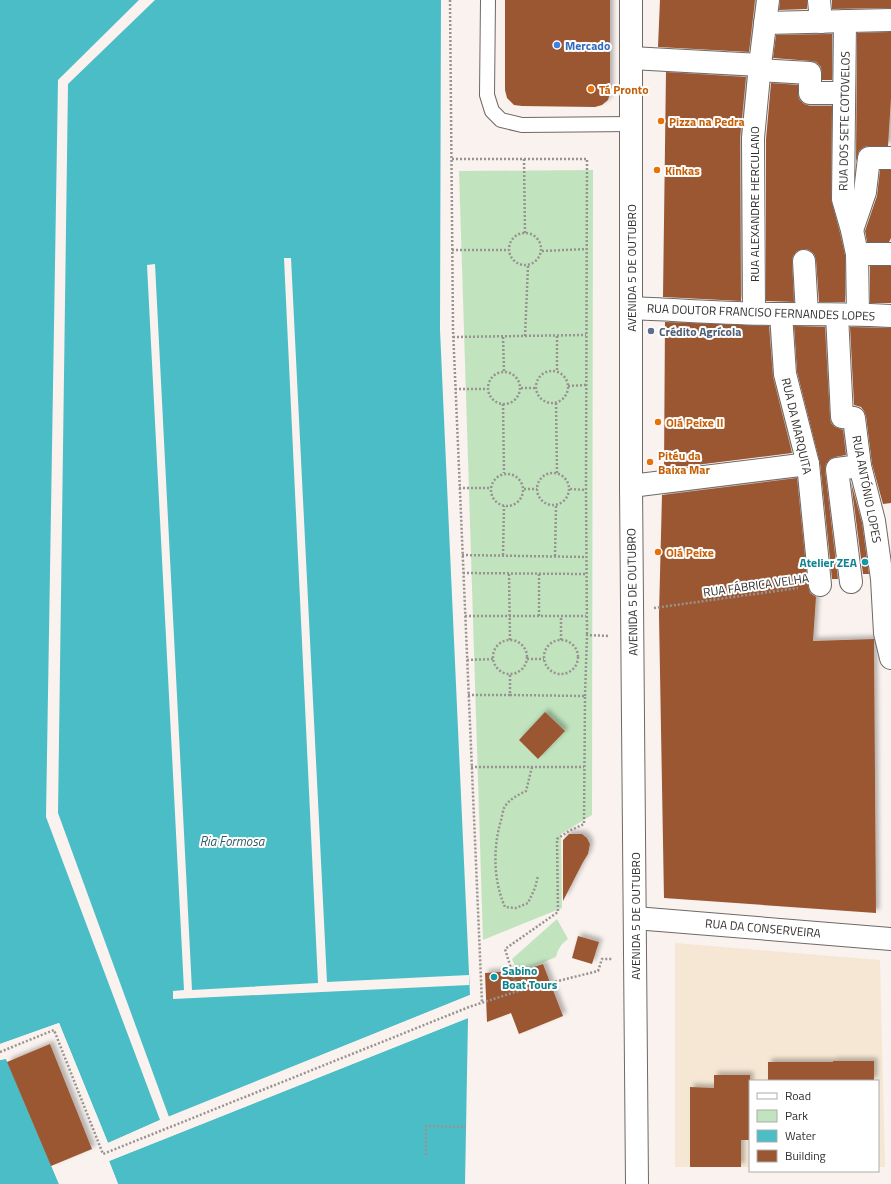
<svg xmlns="http://www.w3.org/2000/svg" width="891" height="1184" font-family="'Titillium Web',sans-serif">
<style>
.commercial{fill:#f6e7d4}
.green{fill:#c1e4bf}
.water{fill:#4bbdc6}
.pier{fill:#f9f2ee}
.building{fill:#9b5733;filter:url(#shadow)}
.lines{fill:none;stroke-linecap:round;stroke-linejoin:round}
.lane-casing{stroke:#6f6966;stroke-width:16}
.street-casing{stroke:#6f6966;stroke-width:24}
.secondary-casing{stroke:#6f6966;stroke-width:24}
.path{stroke:#989390;stroke-width:2.5;stroke-dasharray:2 2;stroke-linecap:butt}
.lane{stroke:#fff;stroke-width:14}
.street{stroke:#fff;stroke-width:22}
.secondary{stroke:#fff;stroke-width:22}
.shop-dot{fill:#3f7fe0;stroke:#fff;stroke-width:1.5}
.food-dot{fill:#e8710a;stroke:#fff;stroke-width:1.5}
.service-dot{fill:#5c6f8a;stroke:#fff;stroke-width:1.5}
.culture-dot{fill:#0f9aa8;stroke:#fff;stroke-width:1.5}
.labels{text-anchor:middle;dominant-baseline:central;stroke-width:4;stroke-linejoin:round;paint-order:stroke}
.shop-label{font-size:12px;font-weight:bold;fill:#366cbe;stroke:#fff;text-anchor:start}
.food-label{font-size:12px;font-weight:bold;fill:#c56008;stroke:#fff;text-anchor:start}
.street-label{font-size:12px;fill:#322f2e;stroke:#fff}
.service-label{font-size:12px;font-weight:bold;fill:#4e5e75;stroke:#fff;text-anchor:start}
.culture-label{font-size:12px;font-weight:bold;fill:#0d838f;stroke:#fff;text-anchor:end}
.water-label{font-size:13px;font-style:italic;fill:#2e5e62;stroke:#fff}
</style>
<defs>
<filter id="shadow"><feDropShadow dx="3.5" dy="-3.5" stdDeviation="2" flood-color="#0004"/></filter>
</defs>
<rect width="100%" height="100%" fill="#f9f2ee"/>
<path class="commercial" d="M675,943L880,960L885,1167H878V1081H750V1167H675Z"/>
<g class="green">
<path d="M593,170L592,815L561,834L562,908L483,940L459,171Z"/>
<path d="M557,919L568,939C561,944 558,949 556,957L518,973L512,959Z"/>
</g>
<g class="water">
<path d="M0,0H441L440,330L470,995L160,1120L108,1143L59,1023L0,1044Z"/>
<path d="M468,1018L465,1184H118L109,1161Z"/>
<path d="M6,1058L59,1184H0V1060Z"/>
</g>
<g class="pier">
<path d="M139,0H155L68,84L58,813L169,1117L470,995V998L161,1122L108,1145L106,1144L57,1025L1,1046L0,1044L59,1023L108,1143L160,1120L46,817L58,80Z"/>
<path d="M284,258H291L327,982L469,975V985L173,999V991L184,990L147,265L155,264L192,990L318,983Z"/>
<path d="M468,1016V1018L109,1161L118,1184H116L107,1161L108,1159Z"/>
<path d="M5,1056L7,1057L61,1184H59L6,1059L0,1060V1058Z"/>
</g>
<g class="building">
<path d="M505,0H610V93L608,100L602,105L595,107L522,106L514,105L507,98L505,90Z"/>
<path d="M660,0H755L749,52L658,47Z"/>
<path d="M780,0H807V9L779,10Z"/>
<path d="M832,0H891V8L832,9Z"/>
<path d="M891,32V98L888,146H869L864,147L859,151L856,162L857,33Z"/>
<path d="M832,34V80H822L821,67L816,62L811,61L773,58L776,35Z"/>
<path d="M666,72L746,77L740,138L741,301L663,297Z"/>
<path d="M771,83L798,85V93L799,99L804,104L810,106H832L831,199L840,233L845,255V302H819L816,260L814,254L809,250L804,249L797,251L793,256L792,261L794,302L766,301V139Z"/>
<path d="M880,170H891V238L889,242H867L865,231L877,196Z"/>
<rect x="870" y="266" width="21" height="37"/>
<path d="M665,322L769,326L773,377L792,453L664,469Z"/>
<path d="M794,326L825,327L830,418L831,423L835,427L843,430L846,455L835,457L830,459L826,464L825,470L838,579H832L820,463L797,372Z"/>
<path d="M850,327L891,328V503L883,504L872,464L866,416L864,411L861,407L854,405Z"/>
<path d="M797,478L808,586L810,593L816,597L813,641L874,639V642L876,913L664,898L659,615L662,495Z"/>
<path d="M851,482L862,523L869,574H863Z"/>
<path d="M545,712L565,731L538,759L519,740Z"/>
<path d="M569,834H582L587,838L590,844L588,854L583,862L563,901V840Z"/>
<path d="M578,936L599,942L592,964L572,958Z"/>
<path d="M543,964L563,1016L519,1034L511,1013L487,1022L485,973L524,970Z"/>
<path d="M50,1044L92,1149L51,1166L7,1062Z"/>
<path d="M833,1061H874V1081H768V1062H833Z"/>
<path d="M714,1075H750V1140H741V1167H690V1087L714,1088Z"/>
</g>
<g class="lines">
<defs>
<path id="lane" d="M488,0L487,95L492,111L501,120L522,125L632,124"/>
<g id="street">
<path d="M819,0L821,22"/>
<path d="M845,21L843,199L852,230L857,254L858,314"/>
<path d="M765,23L891,20"/>
<path d="M631,58L760,65"/>
<path d="M759,70L810,73V93H844"/>
<path d="M852,230L865,192L869,158H891"/>
<path d="M857,254H891"/>
<path d="M804,261L807,314"/>
<path d="M631,308C681,310 731,314 781,314C818,314 854,314 891,316"/>
<path d="M754,313L753,138L760,65L768,0"/>
<path d="M781,314L785,374L808,464L820,585"/>
<path d="M837,315L842,417L854,418L860,466L874,521L882,579L885,633L891,658"/>
<path d="M631,486L808,464"/>
<path d="M851,582L837,469L860,466"/>
<path d="M635,918L891,939"/>
</g>
<path id="secondary" d="M631,0V486L637,1184"/>
</defs>
<use href="#lane" class="lane-casing"/>
<use href="#street" class="street-casing"/>
<use href="#secondary" class="secondary-casing"/>
<g class="path">
<path d="M450,0L453,329L482,1003"/>
<path d="M452,159H587L586,490L587,635"/>
<path d="M524,159L525,233"/>
<circle cx="525" cy="249" r="16"/>
<path d="M452,250H509"/>
<path d="M542,251L587,249"/>
<path d="M525,336L528,266"/>
<path d="M557,336V371"/>
<path d="M453,337L586,335"/>
<path d="M503,337L504,371"/>
<circle cx="552" cy="387" r="16"/>
<circle cx="504" cy="388" r="16"/>
<path d="M568,386L586,385"/>
<path d="M521,388H535"/>
<path d="M455,389H487"/>
<path d="M556,403L557,473"/>
<path d="M503,404L504,473"/>
<circle cx="553" cy="489" r="16"/>
<circle cx="507" cy="490" r="16"/>
<path d="M459,488H491"/>
<path d="M524,489H537"/>
<path d="M570,489L586,490"/>
<path d="M462,555L586,557"/>
<path d="M503,555L504,506"/>
<path d="M555,556L556,506"/>
<path d="M463,573L586,574"/>
<path d="M509,574L510,640"/>
<path d="M654,608L798,588"/>
<path d="M465,616H586"/>
<path d="M539,616V574"/>
<path d="M561,640V616"/>
<circle cx="510" cy="657" r="17"/>
<circle cx="561" cy="657" r="17"/>
<path d="M527,659H544"/>
<path d="M467,660L493,659"/>
<path d="M468,695H510V674"/>
<path d="M510,695L585,696L584,824L569,831L557,839L558,912L505,949L518,991"/>
<path d="M585,696L587,635L610,636"/>
<path d="M471,767H584"/>
<path d="M532,767L526,791C518,795 509,799 504,808C503,811 502,816 501,820C493,848 493,880 505,907L516,908L528,903L535,888L538,876"/>
<path d="M0,1052L54,1030L103,1154L469,1007L518,991L598,971L602,959H612"/>
<path d="M426,1155V1126L466,1127"/>
</g>
<use href="#lane" class="lane"/>
<use href="#street" class="street"/>
<use href="#secondary" class="secondary"/>
</g>
<circle class="shop-dot" cx="557" cy="45" r="4"/>
<g class="food-dot">
<circle cx="591" cy="89" r="4"/>
<circle cx="661" cy="121" r="4"/>
<circle cx="657" cy="170" r="4"/>
<circle cx="658" cy="422" r="4"/>
<circle cx="650" cy="462" r="4"/>
<circle cx="658" cy="552" r="4"/>
</g>
<circle class="service-dot" cx="651" cy="331" r="4"/>
<g class="culture-dot">
<circle cx="865" cy="562" r="4"/>
<circle cx="494" cy="977" r="4"/>
</g>
<g class="labels">
<g class="shop-label">
<text x="565" y="45">Mercado</text>
</g>
<g class="food-label">
<text x="599" y="89">Tá Pronto</text>
<text x="669" y="121">Pizza na Pedra</text>
<text x="665" y="170">Kinkas</text>
<text x="666" y="422">Olá Peixe II</text>
<text x="658" y="455">Pitéu da<tspan x="658" dy="14">Baixa Mar</tspan></text>
<text x="666" y="552">Olá Peixe</text>
</g>
<g class="street-label">
<text transform="translate(844 121) rotate(-89)">RUA DOS SETE COTOVELOS</text>
<text transform="translate(754 204) rotate(-90)">RUA ALEXANDRE HERCULANO</text>
<text transform="translate(631 268) rotate(-90)">AVENIDA 5 DE OUTUBRO</text>
<text transform="translate(761 312) rotate(2)">RUA DOUTOR FRANCISO FERNANDES LOPES</text>
<text transform="translate(797 426) rotate(77)">RUA DA MARQUITA</text>
<text transform="translate(867 489) rotate(79)">RUA ANTÓNIO LOPES</text>
<text transform="translate(756 585) rotate(-8)">RUA FÁBRICA VELHA</text>
<text transform="translate(632 592) rotate(-91)">AVENIDA 5 DE OUTUBRO</text>
<text transform="translate(635 916) rotate(-90)">AVENIDA 5 DE OUTUBRO</text>
<text transform="translate(763 928) rotate(5)">RUA DA CONSERVEIRA</text>
</g>
<g class="service-label">
<text x="659" y="331">Crédito Agrícola</text>
</g>
<g class="culture-label">
<text x="857" y="562">Atelier ZEA</text>
<text x="502" y="970" text-anchor="start">Sabino<tspan x="502" dy="14">Boat Tours</tspan></text>
</g>
<g class="water-label">
<text x="232" y="841">Ria Formosa</text>
</g>
</g>
<rect x="749" y="1080" width="130" height="92" fill="#ffffff" stroke="#adacab"/>
<rect x="757" y="1093" width="20" height="6" fill="#ffffff" stroke="#adacab"/>
<text x="785" y="1100" font-size="12" fill="#322f2e">Road</text>
<rect x="757" y="1110" width="20" height="12" fill="#c1e4bf" stroke="#adacab"/>
<text x="785" y="1120" font-size="12" fill="#322f2e">Park</text>
<rect x="757" y="1130" width="20" height="12" fill="#4bbdc6" stroke="#adacab"/>
<text x="785" y="1140" font-size="12" fill="#322f2e">Water</text>
<rect x="757" y="1150" width="20" height="12" fill="#9b5733" stroke="#adacab"/>
<text x="785" y="1160" font-size="12" fill="#322f2e">Building</text>
</svg>
